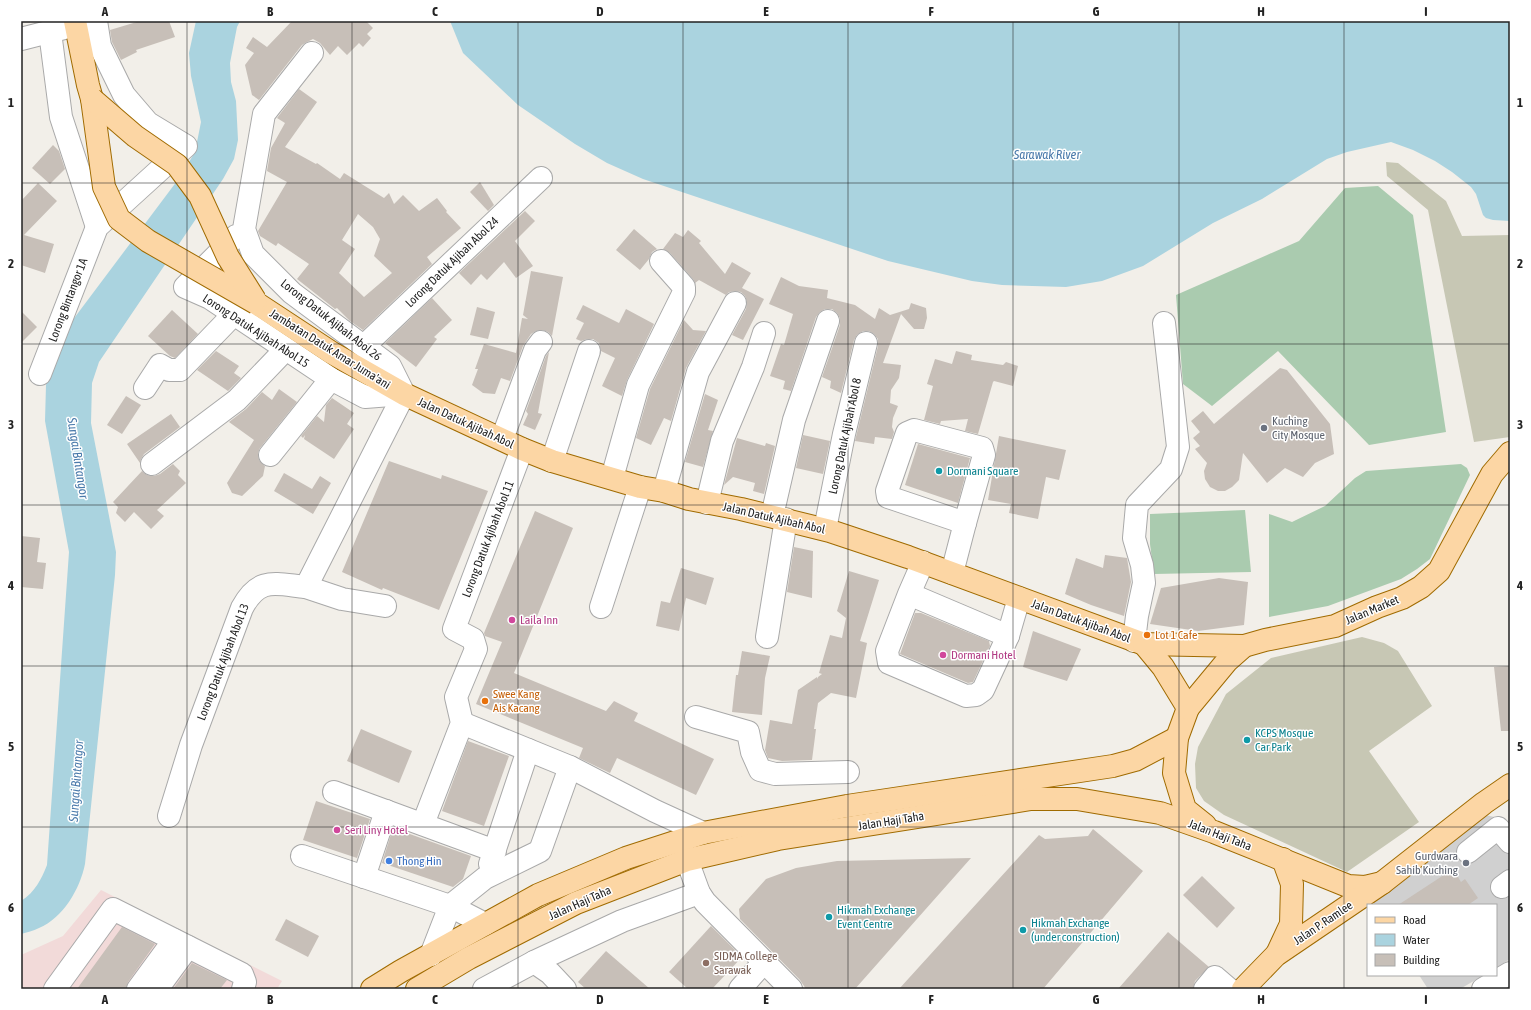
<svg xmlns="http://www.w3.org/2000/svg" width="1531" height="1010" font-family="'Asap Condensed',sans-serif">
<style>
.commercial{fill:#f2dad9}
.religious{fill:#d0d0d0}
.construction{fill:#c7c7b4}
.cemetery{fill:#aacbaf}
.water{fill:#aad3df}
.building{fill:#c7bfb8;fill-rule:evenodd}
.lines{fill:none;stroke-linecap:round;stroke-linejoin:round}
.minor-casing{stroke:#a9a9a9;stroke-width:24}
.major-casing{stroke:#a06b00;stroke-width:24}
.minor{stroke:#fff;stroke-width:22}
.major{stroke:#fcd6a4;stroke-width:22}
.major-bridge-casing{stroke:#a06b00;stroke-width:24;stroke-linecap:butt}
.major-bridge{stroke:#fcd6a4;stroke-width:22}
.grid{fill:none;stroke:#222;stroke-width:1;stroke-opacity:0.55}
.worship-dot{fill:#6b7280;stroke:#fff;stroke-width:1.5}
.culture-dot{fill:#0f9aa8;stroke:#fff;stroke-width:1.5}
.hotel-dot{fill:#d1479c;stroke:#fff;stroke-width:1.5}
.food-dot{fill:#e8710a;stroke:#fff;stroke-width:1.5}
.shop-dot{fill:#3f7fe0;stroke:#fff;stroke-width:1.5}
.education-dot{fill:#8d6e63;stroke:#fff;stroke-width:1.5}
.labels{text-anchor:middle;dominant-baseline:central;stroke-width:3;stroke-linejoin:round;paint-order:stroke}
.street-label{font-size:12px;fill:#222;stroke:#fff}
.worship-label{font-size:12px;fill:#5b616d;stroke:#fff;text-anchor:start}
.culture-label{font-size:12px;fill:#0d838f;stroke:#fff;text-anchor:start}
.hotel-label{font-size:12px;fill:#b23c85;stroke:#fff;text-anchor:start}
.food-label{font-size:12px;fill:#c56008;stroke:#fff;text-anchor:start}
.shop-label{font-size:12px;fill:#366cbe;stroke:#fff;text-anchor:start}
.education-label{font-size:12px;fill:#785e54;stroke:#fff;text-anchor:start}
.water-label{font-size:13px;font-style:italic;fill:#4a7aab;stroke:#fff}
.neatline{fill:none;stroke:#222;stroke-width:1.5}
.grid-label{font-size:13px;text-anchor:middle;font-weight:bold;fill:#222}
</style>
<rect width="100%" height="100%" fill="#f2efe9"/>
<path class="commercial" d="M101,890L282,981L277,989H21V955L63,936Z"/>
<g class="religious">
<path d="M1486,815L1502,819L1510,826V959L1496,968V905H1375L1372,900Z"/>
<path d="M1419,975H1484L1460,989H1428Z"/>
</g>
<g class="construction">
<path d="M1386,162L1398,163L1446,201L1462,236L1510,235V437L1474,442L1428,210L1387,176Z"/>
<path d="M1362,637L1384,643L1398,651L1432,706L1369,751L1419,822L1347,872L1224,815L1204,801L1196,788L1195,764L1198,747L1226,694L1271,658Z"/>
</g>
<g class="cemetery">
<path d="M1378,186L1413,215L1446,432L1369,445L1278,351L1212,406L1183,384L1176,295L1299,241L1345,188Z"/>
<path d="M1461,464L1467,468L1470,475L1430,559L1417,569L1401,579L1328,606L1269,617V514L1292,522L1325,506L1355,478L1366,471Z"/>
<path d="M1245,510L1251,572L1154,574L1150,544V514Z"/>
</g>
<g class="water">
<path d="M196,21H240L237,27L230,63L231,82L236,101L238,140L234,159L223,179L99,362L92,383L91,423L116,552L115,575L85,864C80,889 63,918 39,928C33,931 27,932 21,934V901C35,892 41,880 47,865L69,552L45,421L46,385L56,353L72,321L180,177L195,152L201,122L191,76L189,53Z"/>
<path d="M450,21H1510V221L1493,220L1486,218L1483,215L1476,194L1471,187L1452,172L1435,161L1413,150L1391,142L1347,152L1327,159L1262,199L1213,223L1143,266L1102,281L1066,287L1002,285L972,281L888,261L643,179L607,163L575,144L518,105L463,53Z"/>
</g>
<g class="building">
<path d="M140,21H169L175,37L136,50L137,52L121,60L112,42L110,30Z"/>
<path d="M292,21H366L373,28L367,34L371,38L363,47L359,43L347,55L338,46L330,55L320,43L313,39L307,42L302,45L259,100L252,95L245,65L254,53L246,48L253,37L267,47Z"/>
<path d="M299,89L317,102L285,147L316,164L317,163L340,179L344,173L384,198L389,193L394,204L403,195L419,211L437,198L447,211L446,212L461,228L427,257L432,264L363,330L350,321L337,308L335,309L297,279L309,264L278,243L276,246L260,236L258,231L287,182L267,171L271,148L285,123L277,118ZM358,214L373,227L380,239L374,256L392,273L364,297L339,273L355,249L342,240Z"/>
<path d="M53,145L59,151L65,169L50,184L32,168Z"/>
<path d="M480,182L494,205L488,211L470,192Z"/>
<path d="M38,183L57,201L24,235L54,244L45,273L21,265V201Z"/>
<path d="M525,211L535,221L515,241L533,266L516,278L504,262L487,280L481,274L471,285L459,273Z"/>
<path d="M634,229L657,249L652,252L649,259L640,270L616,250Z"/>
<path d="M688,230L701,241L699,243L725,274L732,262L751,273L742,288L764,299L743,340L732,335L746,309L747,302L745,296L741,292L735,291L729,292L726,295L699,280L695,283L693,279L670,253L663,249L675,233L683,237Z"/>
<path d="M531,271L563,277L552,336L548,332L542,330L536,331L531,334L523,346L510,381L501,378L495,394L483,393L472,385L478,369H475L484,344L516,353L522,318L528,319L523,315Z"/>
<path d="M781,277L799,286L828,290L827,298L855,305L875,319L879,308L890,315L909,309L911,303L926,308L927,318L924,329H914L901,314L883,363L901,365L899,378L891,390L890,403L898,406L893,418L892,427L894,432L892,439L875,437L874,444L855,441L878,346V339L874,334L869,331H863L857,335L854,340L841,393L830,388L831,381L822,377L840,325V318L837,313L832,309H825L820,312L816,317L791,391L783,389L785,381L770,376L781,344L784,345L793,314L769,304Z"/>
<path d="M432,298L452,320L434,337L437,339L416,367L385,343Z"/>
<path d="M583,305L619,323L626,309L654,324L627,380L622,396L602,386L615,358L601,351L599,343L593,339H587L581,341L576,339L584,323L576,319Z"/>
<path d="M477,307L495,312L488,339L470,335Z"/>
<path d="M172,310L198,334L175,358L170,356L148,336Z"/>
<path d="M21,311L37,327L21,343Z"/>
<path d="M684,320L693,330L706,331L686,368L671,421L664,418L651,445L636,438L650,389Z"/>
<path d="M216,351L239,366L234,373L241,378L228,391L197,370Z"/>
<path d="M956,351L972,355L971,360L1003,365L1006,362L1018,366L1013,386L994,381L993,382L978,434L965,431L968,419L941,421L940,424L924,420L933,386L927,384L935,359L952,364Z"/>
<path d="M549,352L538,413L542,414L535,430L523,425L528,414L526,411L546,356Z"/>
<path d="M1280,368L1287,370L1330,424L1334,454L1315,463L1303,477L1285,468L1267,483L1243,453L1239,480L1232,487L1225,491H1218L1210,487L1205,479L1204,471L1207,463L1195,449L1200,446L1193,438L1200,432L1191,421L1203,411L1214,424Z"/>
<path d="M279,389L297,402L260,448L258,453L259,460L265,466L263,476L242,496L232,493L227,483L254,440L229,422L246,409L262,392L272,400Z"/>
<path d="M705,394L718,400L708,430L713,431L703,467L685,462Z"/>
<path d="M126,396L141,405L122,434L107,425Z"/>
<path d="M332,398L354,413L347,424L354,429L334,459L304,439L305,435L303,438L301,436L317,416L324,422L326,405Z"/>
<path d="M171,414L180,427L144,454L141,459L140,463L127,444Z"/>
<path d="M803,435L830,441L823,474L796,468Z"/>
<path d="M999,436L1066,450L1059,480L1046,477L1038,519L1009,513L1011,504L988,500Z"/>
<path d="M737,438L765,446L766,443L775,446L764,494L753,491L755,483L733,477L724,485Z"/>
<path d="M918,444L970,458L958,503L905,485Z"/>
<path d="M389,461L441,479L442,475L488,491L439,610L383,588L382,590L342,572Z"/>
<path d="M173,464L180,471L178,475L186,483L157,510L164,516L151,529L134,512L125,522L116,513L118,507L113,502L142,471L147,475L154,476L160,474Z"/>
<path d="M284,473L312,489L320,476L331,483L313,514L274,491Z"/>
<path d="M535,511L573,528L514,673L606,711L614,701L638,713L634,721L714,759L696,795L617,758L610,773L579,758L583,748L476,704L502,642L485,636L484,633Z"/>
<path d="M21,536L40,538L37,562L46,563L43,589L21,587Z"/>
<path d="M794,547L813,551L812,598L787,592Z"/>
<path d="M1105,555L1127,558L1131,582L1124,616L1091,605L1065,594L1076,558L1103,568Z"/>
<path d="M681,568L714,578L706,605L686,598L679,631L656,626L661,601L670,603Z"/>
<path d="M849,571L879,580L860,641L867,643L856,698L831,693L818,703L814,729H816L812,760L782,761L768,758L765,750L770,720L792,724L798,690L817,677V679L818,677L822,674L819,673L830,635L842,638L846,618L837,611Z"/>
<path d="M1219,578L1248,582L1244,625L1198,631L1150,624L1161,588Z"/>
<path d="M915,613H921L989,641L990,646L973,682L968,683L900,654Z"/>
<path d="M1033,631L1081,649L1067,681L1023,667Z"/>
<path d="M742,651L770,656L765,678L762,715L732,712L736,675H738Z"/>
<path d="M1510,666V731H1501L1494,667Z"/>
<path d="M361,729L412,751L399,783L347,761Z"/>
<path d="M1253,733L1255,745L1242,747L1240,735Z"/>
<path d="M468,741L509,756L484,826L442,811Z"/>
<path d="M316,801L370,819L357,858L303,840Z"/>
<path d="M393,828L471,856L463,879L453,887L382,863Z"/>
<path d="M1093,829L1143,871L1043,989H899L1039,835L1045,839L1088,836Z"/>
<path d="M971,858L855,989H806L800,980L740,919L739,909L766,879L796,868L837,861Z"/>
<path d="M1453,869L1461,882L1465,879L1478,898L1468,905H1398Z"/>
<path d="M1202,876L1235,908L1217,928L1183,895Z"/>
<path d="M286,919L319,936L308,957L275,940Z"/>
<path d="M711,926L742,957L712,989H688L669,972Z"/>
<path d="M122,927L155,944L128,982L126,989H77Z"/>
<path d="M1168,932L1209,967L1195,981L1193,989H1118Z"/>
<path d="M606,951L650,989H586L578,982Z"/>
<path d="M192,963L227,980L220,989H173Z"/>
</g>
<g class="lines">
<defs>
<g id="minor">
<path d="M50,32L61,117L97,227"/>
<path d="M21,39L64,28"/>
<path d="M312,53L264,114L244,229L253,254L292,293L390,366L404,394"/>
<path d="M236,236L185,287L210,298L331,379L365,397L404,394"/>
<path d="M364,346L541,178"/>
<path d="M40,374L97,227L186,146L148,123L124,95L100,46L96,21"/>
<path d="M145,388L160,365L169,370H180L234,314"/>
<path d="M914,430L982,448L984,455L965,523L888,497L887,491L907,433Z"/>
<path d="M502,439L535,350L541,342"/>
<path d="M270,455L331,379"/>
<path d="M552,461L589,351"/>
<path d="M152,464L237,400L285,350"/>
<path d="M612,478L638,385L684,292V287L661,261"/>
<path d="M664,491L698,372L735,303"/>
<path d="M707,503L722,441L753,367L764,333"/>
<path d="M772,516L794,420L828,321"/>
<path d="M825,529L844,434L866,343"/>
<path d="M952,573L965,523"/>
<path d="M306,587L342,599L385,606"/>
<path d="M909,594L1008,636L983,690L976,695L966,696L889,663L887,651L909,594L923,562"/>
<path d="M601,607L640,487"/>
<path d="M1008,636L1019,598"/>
<path d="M767,637L786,519"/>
<path d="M1134,641L1137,616L1144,583L1142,565L1134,538L1137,505L1171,469L1178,447L1164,323"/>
<path d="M696,717L748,732L752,752L760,770L775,774L848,772"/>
<path d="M462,723L570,767L655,811L703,833"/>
<path d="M334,792L495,851"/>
<path d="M169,816L191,745L242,608C259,576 275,584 306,587L404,394"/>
<path d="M423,824L462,723L456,697L476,649L473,639L454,629L522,449"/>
<path d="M1468,852L1498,828L1510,842"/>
<path d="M302,856L450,906L485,924"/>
<path d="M687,860L699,893L705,902L791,989"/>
<path d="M490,864L528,750"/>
<path d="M364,877L386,811"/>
<path d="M1502,887L1510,881"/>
<path d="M431,955L450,906L485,878L540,851L570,767"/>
<path d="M534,962L550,973L565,989"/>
<path d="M55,989L113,909L242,974L245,982L243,989"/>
<path d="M138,989L174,940"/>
<path d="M157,989L188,947"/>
<path d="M484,989L534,962L622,921L699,893"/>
<path d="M740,989L764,962"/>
<path d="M1205,989L1215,977L1229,989"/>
<path d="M1483,989L1510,973"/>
</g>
<g id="major">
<path d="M75,21L88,85L92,99"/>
<path d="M256,303L332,353L404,394L522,449L552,461L640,487L664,491L689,499L741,509L830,531L908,557L1144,644L1244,646"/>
<path d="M1144,644L1163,667L1188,708L1177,738L1174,773L1185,809L1205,825"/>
<path d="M1188,708L1227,661L1244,646L1265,640L1335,626L1377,607L1402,598L1421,587L1439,571L1492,474L1510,453"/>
<path d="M1277,954L1291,924L1292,884L1283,859"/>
<path d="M372,989L401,971L538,895L626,858L703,833L847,806L1113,766L1135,760L1177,738"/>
<path d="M417,989L469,958L576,903L687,860L778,839L1031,799H1077L1160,813L1214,832L1348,886L1365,887L1382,883"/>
<path d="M1243,989L1276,955L1382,883L1484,803L1510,785"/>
</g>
</defs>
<use href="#minor" class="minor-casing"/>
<use href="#major" class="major-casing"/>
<use href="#minor" class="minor"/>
<use href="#major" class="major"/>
<defs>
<g id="major-bridge">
<path d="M92,99L104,187L119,219L148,241L256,303"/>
<path d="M92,99L135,136L177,165L200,196L228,257L255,300"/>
</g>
</defs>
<use href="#major-bridge" class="major-bridge-casing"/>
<use href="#major-bridge" class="major-bridge"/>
</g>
<path class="grid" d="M187,21V989M352,21V989M518,21V989M683,21V989M848,21V989M1013,21V989M1179,21V989M1344,21V989M21,183H1510M21,344H1510M21,505H1510M21,666H1510M21,827H1510"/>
<g class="worship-dot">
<circle cx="1264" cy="428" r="4"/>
<circle cx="1466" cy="863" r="4"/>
</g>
<g class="culture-dot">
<circle cx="939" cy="471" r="4"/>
<circle cx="1247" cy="740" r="4"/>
<circle cx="829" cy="917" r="4"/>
<circle cx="1023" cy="930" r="4"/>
</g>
<g class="hotel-dot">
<circle cx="512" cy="620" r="4"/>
<circle cx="943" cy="655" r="4"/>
<circle cx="337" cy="830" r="4"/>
</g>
<g class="food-dot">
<circle cx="1147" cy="635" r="4"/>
<circle cx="485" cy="701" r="4"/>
</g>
<circle class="shop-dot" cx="389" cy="861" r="4"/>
<circle class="education-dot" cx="706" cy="963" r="4"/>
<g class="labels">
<g class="street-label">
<text transform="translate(452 262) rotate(-44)">Lorong Datuk Ajibah Abol 24</text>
<text transform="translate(68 300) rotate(-69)">Lorong Bintangor 1A</text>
<text transform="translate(331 320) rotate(38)">Lorong Datuk Ajibah Abol 26</text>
<text transform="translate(256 331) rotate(33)">Lorong Datuk Ajibah Abol 15</text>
<text transform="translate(330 349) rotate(32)">Jambatan Datuk Amar Juma'ani</text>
<text transform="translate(466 423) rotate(25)">Jalan Datuk Ajibah Abol</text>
<text transform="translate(845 436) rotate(-78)">Lorong Datuk Ajibah Abol 8</text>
<text transform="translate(774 518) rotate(13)">Jalan Datuk Ajibah Abol</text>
<text transform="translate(488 539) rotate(-69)">Lorong Datuk Ajibah Abol 11</text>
<text transform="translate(1372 610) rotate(-23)">Jalan Market</text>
<text transform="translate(1081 621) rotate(20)">Jalan Datuk Ajibah Abol</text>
<text transform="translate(223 662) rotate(-69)">Lorong Datuk Ajibah Abol 13</text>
<text transform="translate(891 821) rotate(-9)">Jalan Haji Taha</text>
<text transform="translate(1220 835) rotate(21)">Jalan Haji Taha</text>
<text transform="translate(580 903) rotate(-24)">Jalan Haji Taha</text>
<text transform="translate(1323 923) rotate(-34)">Jalan P. Ramlee</text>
</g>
<g class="worship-label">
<text x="1272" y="421">Kuching<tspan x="1272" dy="14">City Mosque</tspan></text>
<text x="1458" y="856" text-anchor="end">Gurdwara<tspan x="1458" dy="14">Sahib Kuching</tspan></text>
</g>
<g class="culture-label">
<text x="947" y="471">Dormani Square</text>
<text x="1255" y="733">KCPS Mosque<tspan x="1255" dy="14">Car Park</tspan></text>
<text x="837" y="910">Hikmah Exchange<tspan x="837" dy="14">Event Centre</tspan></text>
<text x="1031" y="923">Hikmah Exchange<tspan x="1031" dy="14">(under construction)</tspan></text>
</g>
<g class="hotel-label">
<text x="520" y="620">Laila Inn</text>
<text x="951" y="655">Dormani Hotel</text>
<text x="345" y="830">Seri Liny Hotel</text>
</g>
<g class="food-label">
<text x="1155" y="635">Lot 1 Cafe</text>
<text x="493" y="694">Swee Kang<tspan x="493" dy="14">Ais Kacang</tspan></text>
</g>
<g class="shop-label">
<text x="397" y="861">Thong Hin</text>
</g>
<g class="education-label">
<text x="714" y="956">SIDMA College<tspan x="714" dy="14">Sarawak</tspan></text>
</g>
<g class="water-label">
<text x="1047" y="154">Sarawak River</text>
<text transform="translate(78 458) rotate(81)">Sungai Bintangor</text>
<text transform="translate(76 781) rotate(-86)">Sungai Bintangor</text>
</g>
</g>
<rect width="1531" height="1010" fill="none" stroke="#ffffff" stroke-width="44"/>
<rect x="1367" y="904" width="130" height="72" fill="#ffffff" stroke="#a7a7a7"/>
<rect x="1375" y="917" width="20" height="6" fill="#fcd6a4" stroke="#a7a7a7"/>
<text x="1403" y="924" font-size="12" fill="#222222">Road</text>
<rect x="1375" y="934" width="20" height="12" fill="#aad3df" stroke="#a7a7a7"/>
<text x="1403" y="944" font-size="12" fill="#222222">Water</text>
<rect x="1375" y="954" width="20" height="12" fill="#c7bfb8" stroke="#a7a7a7"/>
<text x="1403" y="964" font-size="12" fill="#222222">Building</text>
<rect x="22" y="22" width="1487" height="966" class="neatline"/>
<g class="grid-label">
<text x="105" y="16">A</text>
<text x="270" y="16">B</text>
<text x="435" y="16">C</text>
<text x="600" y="16">D</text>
<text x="766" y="16">E</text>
<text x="931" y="16">F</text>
<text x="1096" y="16">G</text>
<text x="1261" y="16">H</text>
<text x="1426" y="16">I</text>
<text x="11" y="107">1</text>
<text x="1520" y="107">1</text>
<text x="11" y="268">2</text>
<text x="1520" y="268">2</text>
<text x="11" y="429">3</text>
<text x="1520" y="429">3</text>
<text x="11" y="590">4</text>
<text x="1520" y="590">4</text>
<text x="11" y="751">5</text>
<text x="1520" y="751">5</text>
<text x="11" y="912">6</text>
<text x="1520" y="912">6</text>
<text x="105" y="1004">A</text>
<text x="270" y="1004">B</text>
<text x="435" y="1004">C</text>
<text x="600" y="1004">D</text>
<text x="766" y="1004">E</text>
<text x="931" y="1004">F</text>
<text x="1096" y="1004">G</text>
<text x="1261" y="1004">H</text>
<text x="1426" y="1004">I</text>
</g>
</svg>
